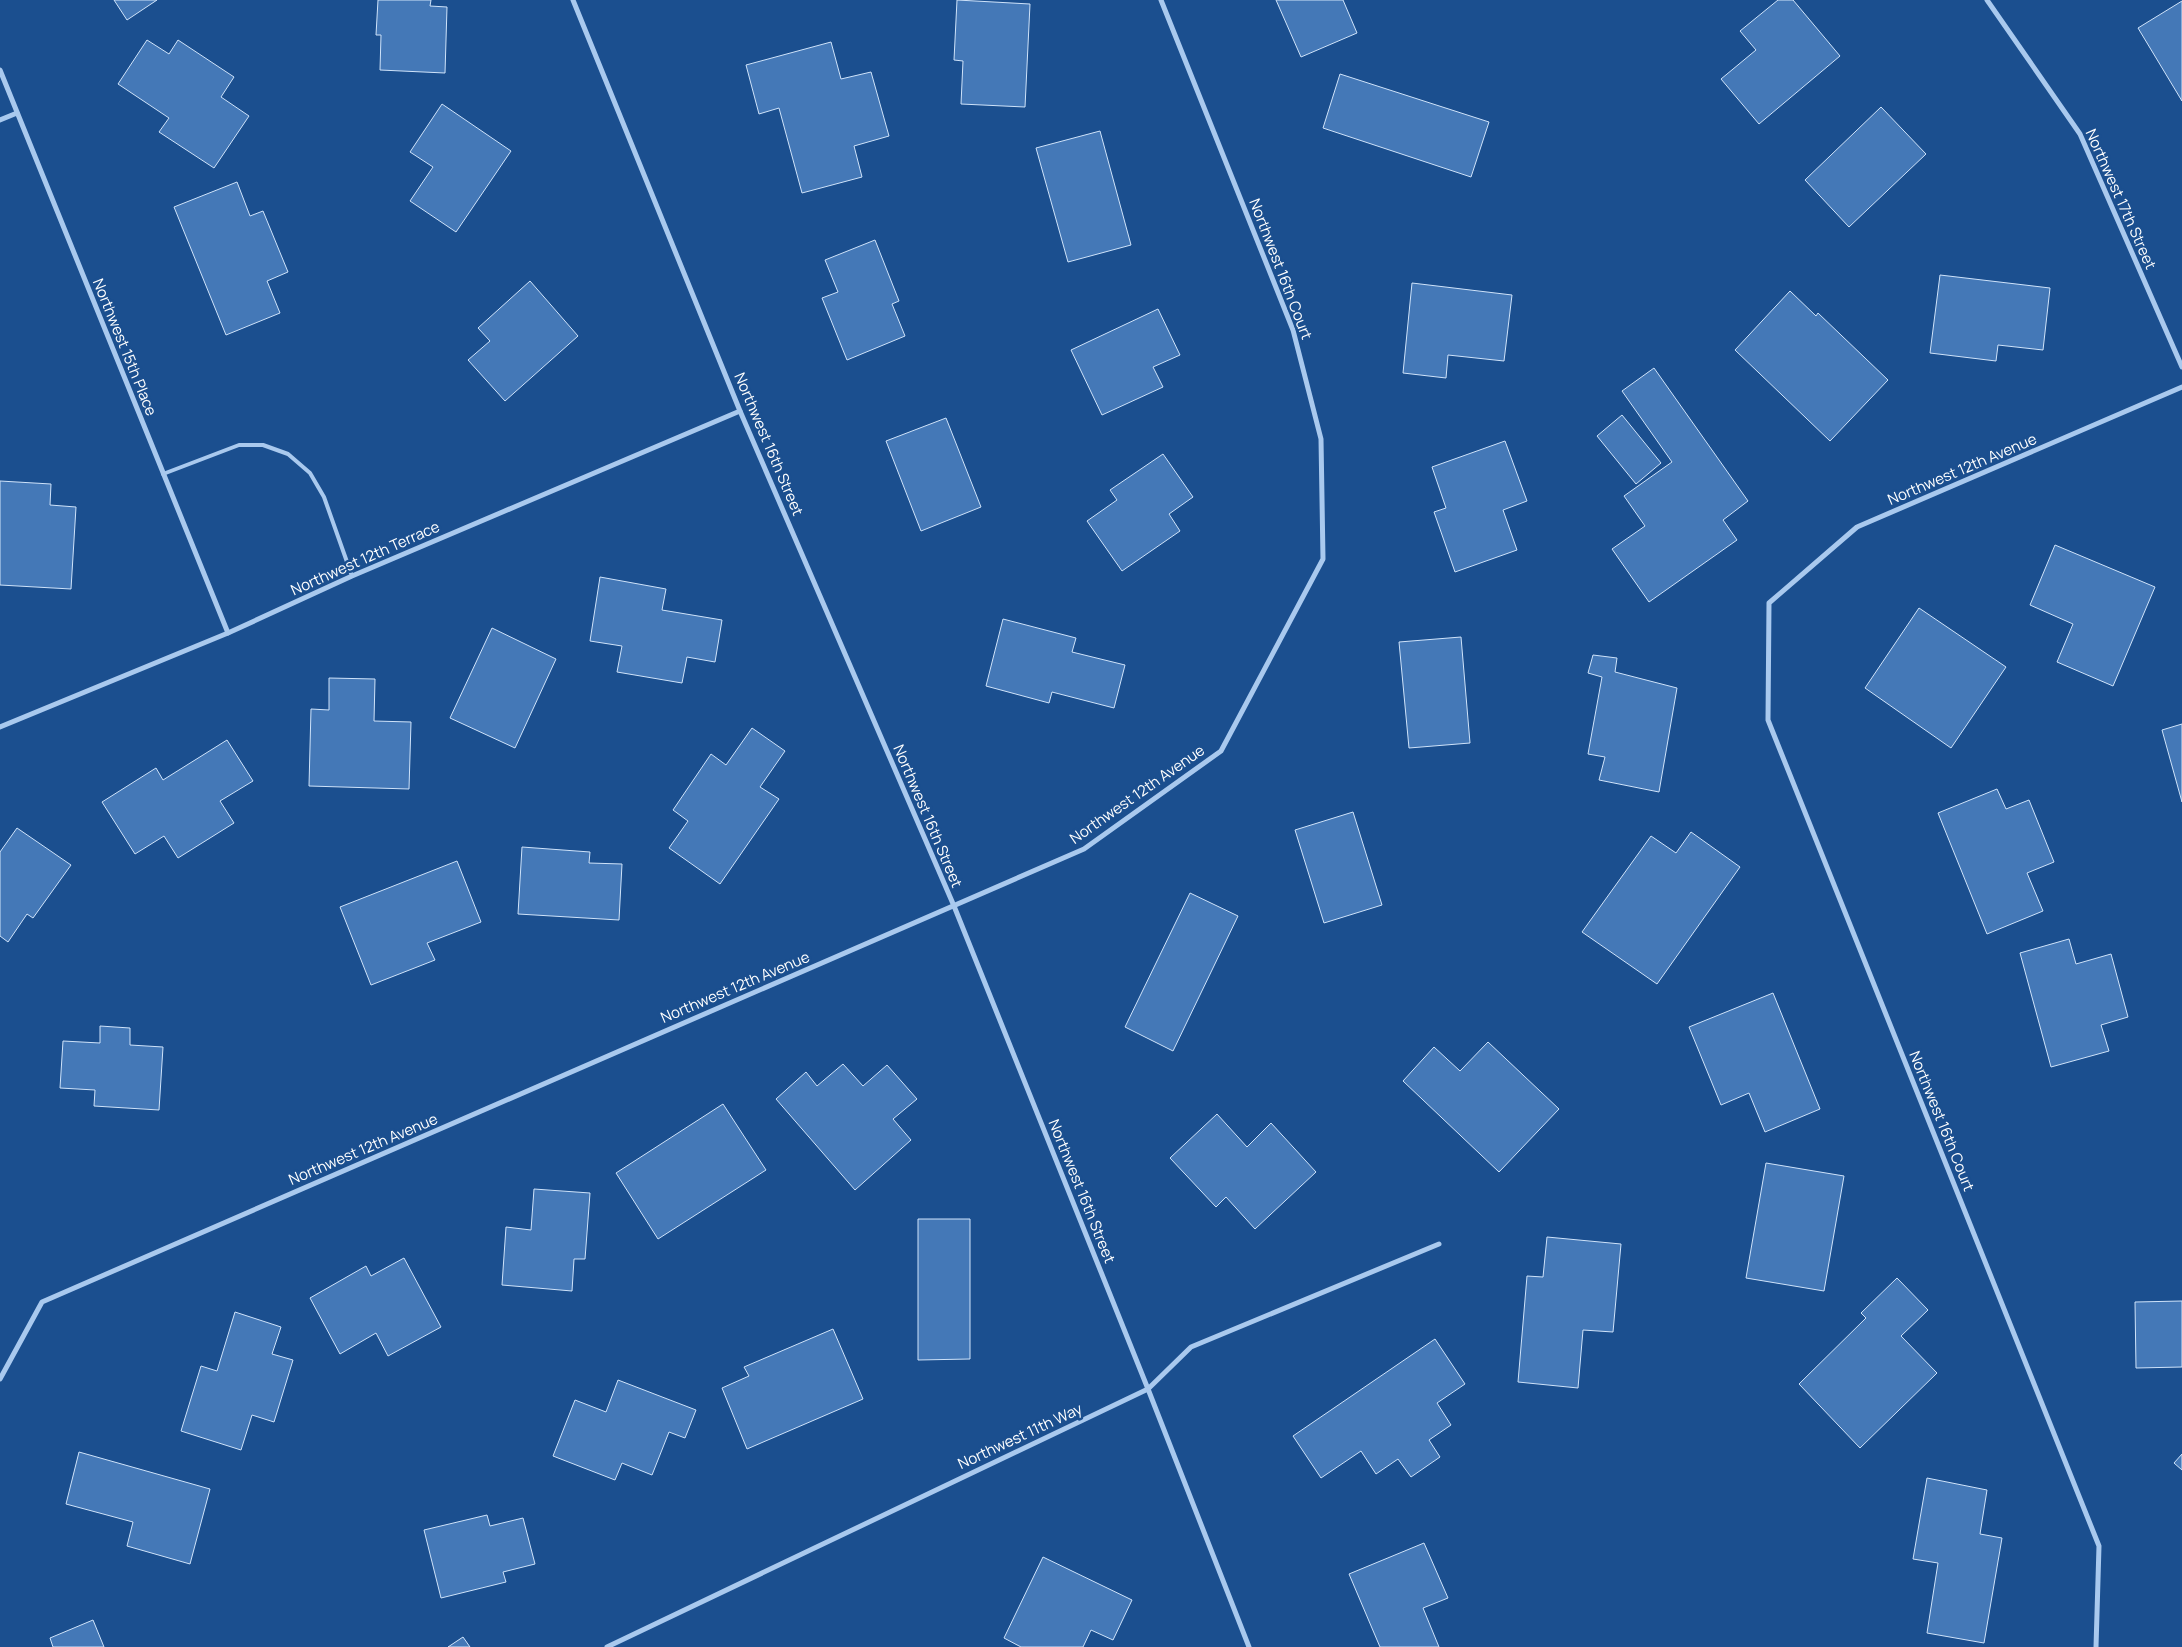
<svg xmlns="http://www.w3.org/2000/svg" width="2182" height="1647" font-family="Manrope,sans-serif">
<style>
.building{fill:#4478b7;stroke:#cfe3fa}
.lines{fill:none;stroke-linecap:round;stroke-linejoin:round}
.service{stroke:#a9c9ee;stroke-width:4}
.minor{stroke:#a9c9ee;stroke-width:5}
.labels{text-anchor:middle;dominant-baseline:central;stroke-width:5;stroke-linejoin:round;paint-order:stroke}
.street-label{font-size:15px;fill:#fff;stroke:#1b4f8f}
</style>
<rect width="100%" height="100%" fill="#1b4f8f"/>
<g class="building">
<path d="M114,0H157L127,20Z"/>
<path d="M378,0H431L430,6L447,7L445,73L380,70L381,35H376Z"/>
<path d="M957,0L1030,4L1025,107L961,104L963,61L954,60Z"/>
<path d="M1276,0H1343L1357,33L1301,57Z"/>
<path d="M1778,0H1793L1840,56L1759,124L1721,79L1756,50L1740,31Z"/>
<path d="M2182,1V101L2138,28Z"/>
<path d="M147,40L169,54L178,40L234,77L221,97L249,116L214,168L159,132L169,118L118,84Z"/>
<path d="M831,42L841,79L871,72L889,136L854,146L862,177L802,193L779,108L759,114L746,65Z"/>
<path d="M1340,74L1489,122L1471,177L1323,128Z"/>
<path d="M442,104L511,151L456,232L410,201L433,167L410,152Z"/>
<path d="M1881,107L1926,154L1849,227L1805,180Z"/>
<path d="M1100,131L1131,245L1068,262L1036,148Z"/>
<path d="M237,182L250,216L263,211L288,272L267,281L280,313L226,335L174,207Z"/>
<path d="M875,240L899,301L892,304L905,336L847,360L822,298L838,292L825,260Z"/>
<path d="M1940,275L2050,288L2043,350L1998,345L1996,361L1930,353Z"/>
<path d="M530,281L578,336L505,401L468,360L490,341L478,328Z"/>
<path d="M1412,283L1512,295L1504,361L1448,355L1446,378L1403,373Z"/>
<path d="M1790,291L1816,316L1818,313L1888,380L1830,441L1735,350Z"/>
<path d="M1158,309L1180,355L1153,367L1163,387L1102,415L1071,350Z"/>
<path d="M1654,368L1748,501L1723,520L1737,540L1649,602L1612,549L1645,526L1624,496L1672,462L1622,391Z"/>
<path d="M1622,415L1661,463L1636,484L1597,436Z"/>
<path d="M946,418L981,507L921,531L886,441Z"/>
<path d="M1505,441L1527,501L1503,510L1517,550L1455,572L1434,512L1446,508L1432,467Z"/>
<path d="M1163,454L1193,497L1169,514L1180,531L1122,571L1087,521L1117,500L1110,490Z"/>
<path d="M0,481L51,484L50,505L76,507L71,589L0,585Z"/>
<path d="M2055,545L2155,587L2113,686L2057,662L2073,624L2030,605Z"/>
<path d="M600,577L666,589L662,610L722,620L715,662L687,657L682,683L617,672L622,646L590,641Z"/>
<path d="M1919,608L2006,667L1951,748L1865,688Z"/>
<path d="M1003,619L1076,638L1072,652L1125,665L1114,708L1052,692L1049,703L986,686Z"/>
<path d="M492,628L556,659L515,748L450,718Z"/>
<path d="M1461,637L1470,743L1409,748L1399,642Z"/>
<path d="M1593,655L1617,658L1615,672L1677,688L1659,792L1599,780L1605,757L1588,754L1602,677L1588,673Z"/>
<path d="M329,678L375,679L374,721L411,722L409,789L309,786L311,709L329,710Z"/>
<path d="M2182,724V802L2162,730Z"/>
<path d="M752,728L785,751L760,787L779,799L720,884L669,848L688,821L673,810L711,754L726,765Z"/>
<path d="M227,740L253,781L220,801L234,823L178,858L164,836L135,854L102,802L156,768L163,780Z"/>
<path d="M1997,789L2006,809L2029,800L2054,862L2027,873L2043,911L1987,934L1938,813Z"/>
<path d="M1353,812L1382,905L1324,923L1295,830Z"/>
<path d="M17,828L71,865L33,918L27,914L8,942L0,936V852Z"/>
<path d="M1691,832L1740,867L1657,984L1582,932L1651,836L1676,853Z"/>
<path d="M522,847L590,852L589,863L622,864L619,920L518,914Z"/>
<path d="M457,861L481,922L427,943L435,960L371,985L340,907Z"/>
<path d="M1190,893L1238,916L1173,1051L1125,1027Z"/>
<path d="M2069,939L2076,964L2111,954L2128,1017L2101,1025L2109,1051L2051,1067L2020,953Z"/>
<path d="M1773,993L1820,1109L1765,1132L1749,1093L1721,1105L1689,1027Z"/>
<path d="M100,1026L130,1028V1045L163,1047L159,1110L94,1106L95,1090L60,1088L63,1041L100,1043Z"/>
<path d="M1488,1042L1559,1109L1499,1172L1403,1081L1434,1047L1460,1071Z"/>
<path d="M843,1064L863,1086L887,1065L917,1099L893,1119L911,1140L855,1190L776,1099L806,1072L817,1086Z"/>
<path d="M723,1104L766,1170L658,1239L616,1173Z"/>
<path d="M1217,1114L1247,1147L1271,1123L1316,1172L1255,1229L1226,1197L1216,1207L1170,1158Z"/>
<path d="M1766,1163L1844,1176L1824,1291L1746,1278Z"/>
<path d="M534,1189L590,1193L585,1259H574L572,1291L502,1285L506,1227L531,1230Z"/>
<path d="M918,1219H970V1359L918,1360Z"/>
<path d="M1547,1237L1621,1244L1613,1332L1583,1330L1578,1388L1518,1382L1527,1276L1543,1277Z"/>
<path d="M404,1258L441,1327L388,1356L376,1333L340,1354L310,1298L366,1266L371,1276Z"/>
<path d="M1897,1278L1928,1310L1901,1336L1937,1373L1860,1448L1799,1384L1866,1318L1861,1313Z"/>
<path d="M2182,1301V1367L2136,1368L2135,1302Z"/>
<path d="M235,1312L281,1327L272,1354L293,1360L274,1422L252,1415L241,1450L181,1431L201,1366L217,1371Z"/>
<path d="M833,1329L863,1399L747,1449L722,1388L749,1376L744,1367Z"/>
<path d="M1435,1339L1465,1384L1437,1403L1451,1425L1429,1440L1440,1457L1411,1477L1398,1459L1376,1474L1361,1451L1321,1478L1293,1436Z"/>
<path d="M618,1380L696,1410L685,1438L669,1432L652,1475L622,1463L615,1480L553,1456L575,1400L606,1412Z"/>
<path d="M79,1452L210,1489L190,1564L127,1546L133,1522L66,1504Z"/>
<path d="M2182,1454V1470L2174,1463Z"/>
<path d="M1927,1478L1987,1490L1980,1534L2002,1538L1984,1643L1927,1633L1938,1563L1913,1559Z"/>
<path d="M487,1515L490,1526L523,1518L535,1564L503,1572L506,1582L441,1598L424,1530Z"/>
<path d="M1424,1543L1448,1598L1423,1608L1439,1647H1380L1349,1574Z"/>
<path d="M1043,1557L1132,1600L1113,1640L1091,1630L1083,1647H1021L1004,1638Z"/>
<path d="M93,1620L104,1647H53L50,1638Z"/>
<path d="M463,1637L470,1647H448Z"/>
</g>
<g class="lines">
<path class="service" d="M163,474L239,445H263L288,454L310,473L324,497L352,576"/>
<g class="minor">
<path d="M573,0L740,411L954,906L1148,1389L1249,1647"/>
<path d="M1987,0L2080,134L2182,367"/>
<path d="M0,70L228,633"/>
<path d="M0,120L17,113"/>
<path d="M0,727L228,633L352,576L740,411"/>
<path d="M0,1379L42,1302L1084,849L1221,751L1323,559L1321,439L1293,330L1161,0"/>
<path d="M607,1647L1148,1389L1191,1347L1439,1244"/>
<path d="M2096,1647L2099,1546L1768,720L1769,603L1857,527L2182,387"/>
</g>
</g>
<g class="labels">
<g class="street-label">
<text transform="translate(2121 199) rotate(66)">Northwest 17th Street</text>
<text transform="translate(1281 269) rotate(69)">Northwest 16th Court</text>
<text transform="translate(125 347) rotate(68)">Northwest 15th Place</text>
<text transform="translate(769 444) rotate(67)">Northwest 16th Street</text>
<text transform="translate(1962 469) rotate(-23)">Northwest 12th Avenue</text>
<text transform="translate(365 558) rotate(-24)">Northwest 12th Terrace</text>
<text transform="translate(1137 794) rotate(-35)">Northwest 12th Avenue</text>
<text transform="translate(928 816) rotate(67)">Northwest 16th Street</text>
<text transform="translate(735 987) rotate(-23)">Northwest 12th Avenue</text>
<text transform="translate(1942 1121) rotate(68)">Northwest 16th Court</text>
<text transform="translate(363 1149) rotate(-23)">Northwest 12th Avenue</text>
<text transform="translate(1082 1191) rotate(68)">Northwest 16th Street</text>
<text transform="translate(1020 1436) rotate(-25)">Northwest 11th Way</text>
</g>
</g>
</svg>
